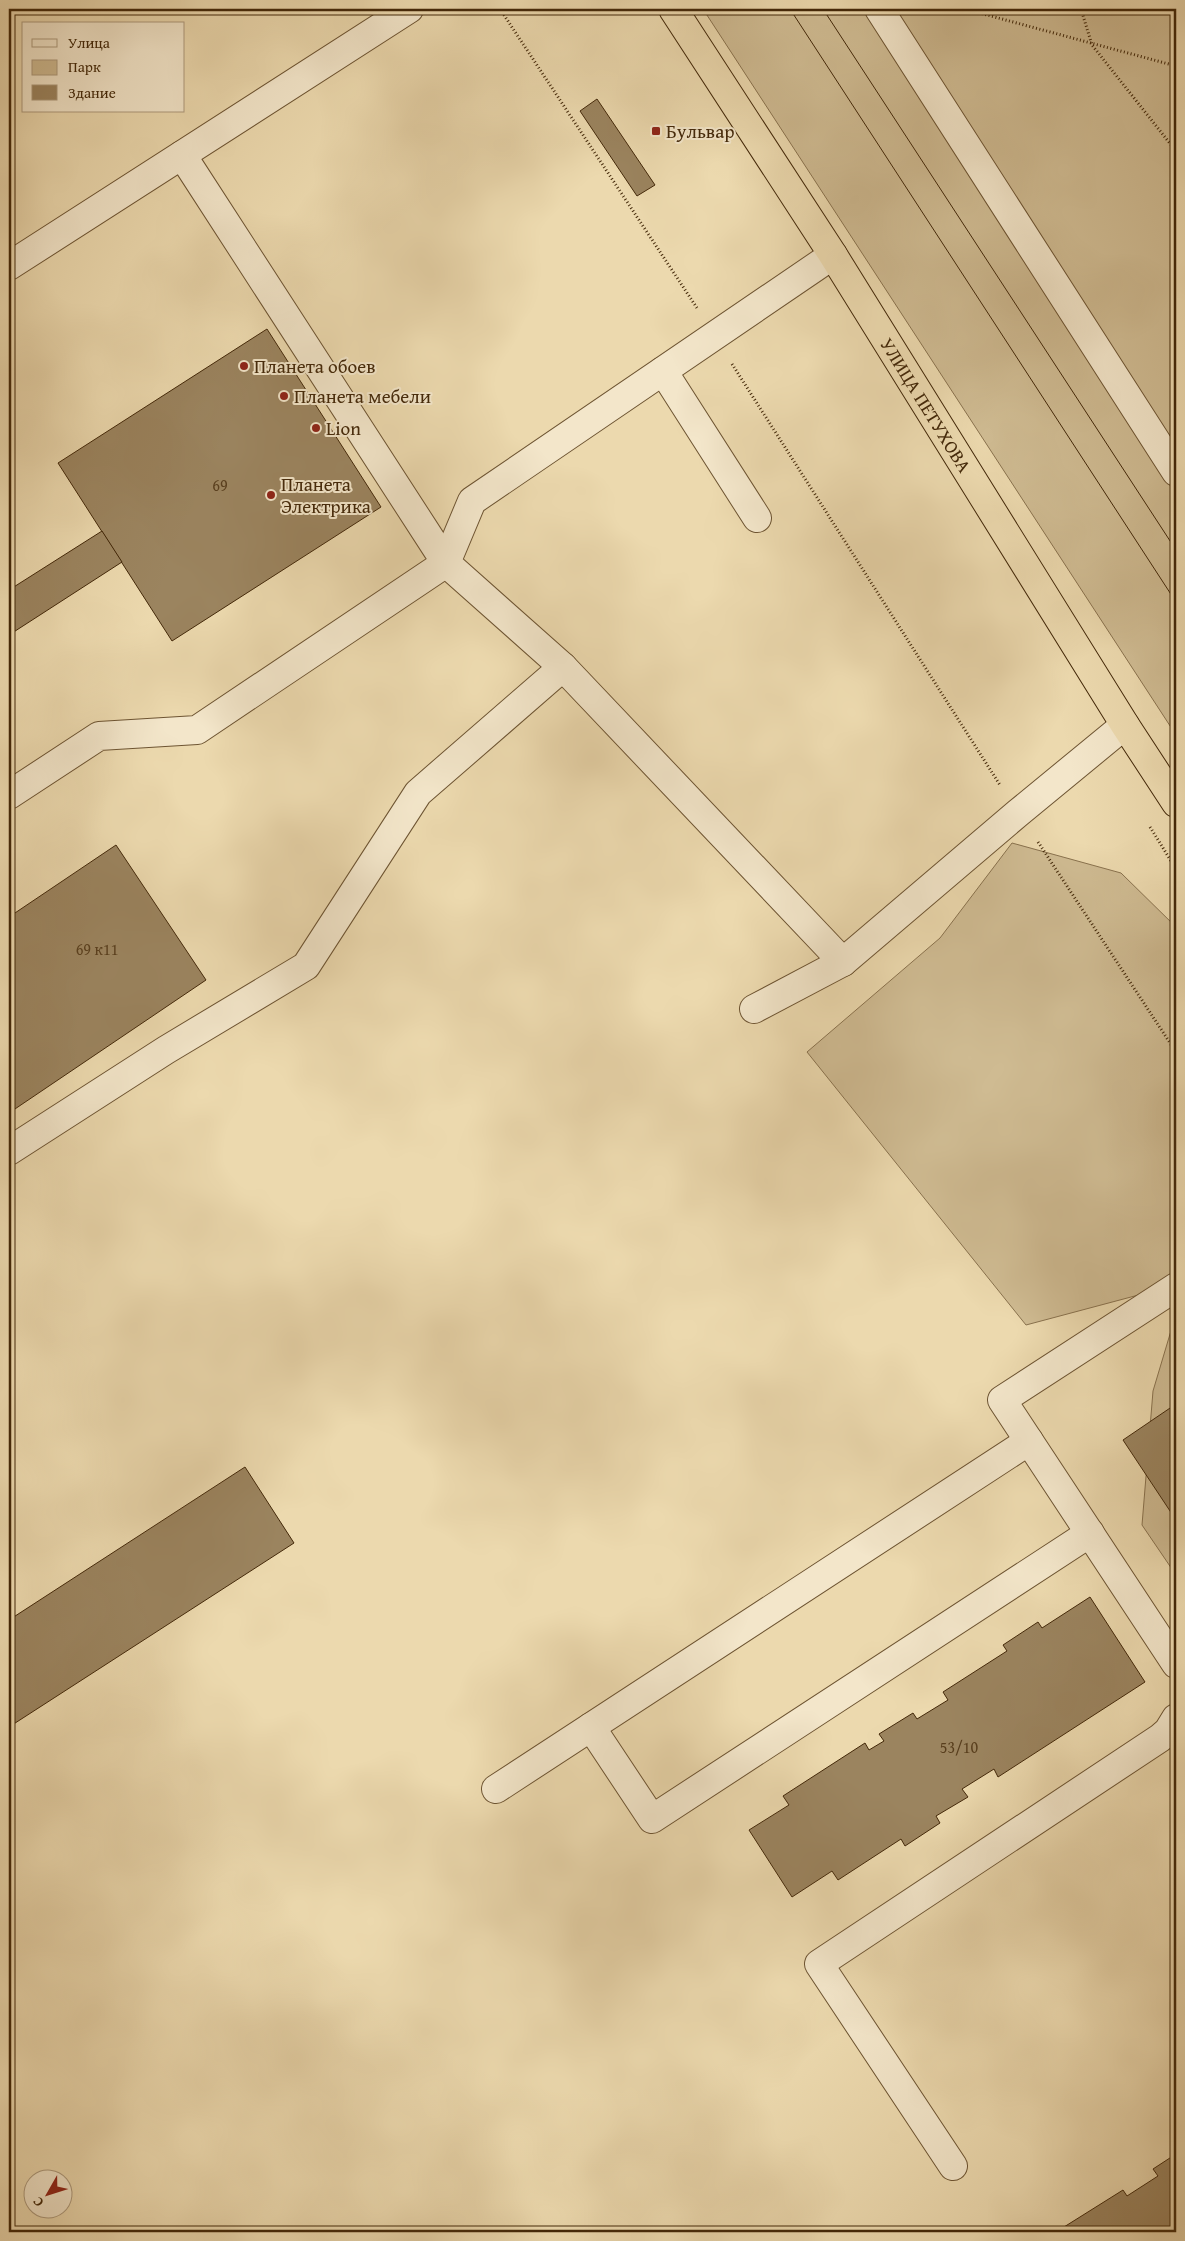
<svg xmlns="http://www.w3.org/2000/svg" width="1185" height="2241" font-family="'Gentium Book Plus',serif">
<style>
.green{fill:#cfbb92;stroke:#89724e}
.building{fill:#9b845f;stroke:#432809}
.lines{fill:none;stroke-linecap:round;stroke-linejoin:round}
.minor-casing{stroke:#6d5432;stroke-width:30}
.highway-casing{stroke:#432809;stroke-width:30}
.path{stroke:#432809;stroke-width:3;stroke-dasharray:1 2.5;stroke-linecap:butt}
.minor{stroke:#f3e6ca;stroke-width:28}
.highway{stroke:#ecd9ae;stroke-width:28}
.tram{stroke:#432809;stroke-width:1}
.poi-dot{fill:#8f2418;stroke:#f3e6ca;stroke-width:2}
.labels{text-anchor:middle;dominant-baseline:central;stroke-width:4;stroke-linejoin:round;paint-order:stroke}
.number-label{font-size:16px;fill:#593f1e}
.poi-label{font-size:19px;fill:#432809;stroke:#f3e6ca;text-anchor:start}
.street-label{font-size:19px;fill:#432809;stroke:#f3e6ca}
</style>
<rect width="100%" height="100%" fill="#ecd9ae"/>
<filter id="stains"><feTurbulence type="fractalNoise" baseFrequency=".004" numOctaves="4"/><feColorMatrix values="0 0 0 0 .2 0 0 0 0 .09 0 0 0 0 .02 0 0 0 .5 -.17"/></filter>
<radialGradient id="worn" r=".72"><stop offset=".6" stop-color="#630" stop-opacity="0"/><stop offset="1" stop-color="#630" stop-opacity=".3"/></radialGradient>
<g class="green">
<path d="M703,9H1176V735Z"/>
<path d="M1012,843L1121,873L1176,927V1285L1026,1325L807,1052L940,938Z"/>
<path d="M1176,1314V1575L1142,1525L1153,1391Z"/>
</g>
<g class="building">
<path d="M597,99L655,185L637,196L580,111Z"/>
<path d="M267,329L381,507L172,641L58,463Z"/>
<path d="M102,531L122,562L9,635V590Z"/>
<path d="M116,845L206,980L9,1113V917Z"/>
<path d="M1176,1404V1520L1123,1440Z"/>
<path d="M245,1467L294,1543L9,1727V1620Z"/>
<path d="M1090,1597L1145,1682L998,1777L994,1769L962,1789L968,1797L936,1816L940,1823L905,1846L901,1839L838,1880L832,1871L792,1897L749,1830L789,1805L783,1796L865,1743L869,1750L884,1741L879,1734L913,1713L917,1719L948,1700L943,1692L1007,1651L1003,1645L1038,1622L1042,1628Z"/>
<path d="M1176,2154V2232H1056L1123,2190L1127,2196L1158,2176L1153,2169Z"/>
</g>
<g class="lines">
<defs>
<g id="minor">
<path d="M879,9L1176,472"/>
<path d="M833,255L472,501L446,563L563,667L843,962"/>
<path d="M9,266L409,9"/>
<path d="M663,371L757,518"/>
<path d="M9,795L99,736L197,730L446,563L182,155"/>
<path d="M754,1009L843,962L1018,813L1125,725"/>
<path d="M9,1151L166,1050L306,966L418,793L563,667"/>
<path d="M1176,1287L1002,1400L1176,1664"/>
<path d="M591,1727L652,1819L1090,1533"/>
<path d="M496,1789L1029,1441"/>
<path d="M953,2166L819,1964L1160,1738L1168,1731L1176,1718"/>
</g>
<g id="highway">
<path id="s1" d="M673,9L833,255L1125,725L1176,803"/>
</g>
</defs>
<use href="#minor" class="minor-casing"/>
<use href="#highway" class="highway-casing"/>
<g class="path">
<path d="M500,9L697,308"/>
<path d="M965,9L1176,66"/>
<path d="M1081,9L1092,45L1176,151"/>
<path d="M732,364L1000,785"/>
<path d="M1150,827L1176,869"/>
<path d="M1038,842L1176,1052"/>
</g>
<use href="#minor" class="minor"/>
<use href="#highway" class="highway"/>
<g class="tram">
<path d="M790,9L1176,602"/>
<path d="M823,9L1176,550"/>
</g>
</g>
<g class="poi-dot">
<rect x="651" y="126" width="10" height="10" rx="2.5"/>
<circle cx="244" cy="366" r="5"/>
<circle cx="284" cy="396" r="5"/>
<circle cx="316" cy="428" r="5"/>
<circle cx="271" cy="495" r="5"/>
</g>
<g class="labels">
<g class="number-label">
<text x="220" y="485">69</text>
<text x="97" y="949">69 к11</text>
<text x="959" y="1747">53/10</text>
</g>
<g class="poi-label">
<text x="666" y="131">Бульвар</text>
<text x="254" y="366">Планета обоев</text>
<text x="294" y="396">Планета мебели</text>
<text x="326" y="428">Lion</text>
<text x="281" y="484">Планета<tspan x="281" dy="22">Электрика</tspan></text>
</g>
<g class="street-label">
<text stroke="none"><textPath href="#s1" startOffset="470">УЛИЦА ПЕТУХОВА</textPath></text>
</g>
</g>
<rect width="1185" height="2241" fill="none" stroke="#ecd9ae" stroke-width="30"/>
<rect x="10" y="10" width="1165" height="2221" fill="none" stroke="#432809" stroke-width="2.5"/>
<rect x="15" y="15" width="1155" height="2211" fill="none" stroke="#432809"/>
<rect x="22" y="22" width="162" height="90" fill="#f3e6ca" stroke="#ad9a7d"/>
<rect x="32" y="39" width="25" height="8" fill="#f3e6ca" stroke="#ad9a7d"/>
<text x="68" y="48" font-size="15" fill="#432809">Улица</text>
<rect x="32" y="60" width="25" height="15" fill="#cfbb92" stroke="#ad9a7d"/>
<text x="68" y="72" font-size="15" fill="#432809">Парк</text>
<rect x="32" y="85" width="25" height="15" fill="#9b845f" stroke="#ad9a7d"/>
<text x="68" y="98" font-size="15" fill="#432809">Здание</text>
<g transform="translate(48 2194) rotate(231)"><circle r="24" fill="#f3e6ca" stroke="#ad9a7d"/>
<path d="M0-4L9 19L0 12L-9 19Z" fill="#8f2418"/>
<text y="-8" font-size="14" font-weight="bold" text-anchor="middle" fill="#432809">С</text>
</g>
<rect width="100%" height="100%" filter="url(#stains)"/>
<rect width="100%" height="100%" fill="url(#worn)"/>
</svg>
